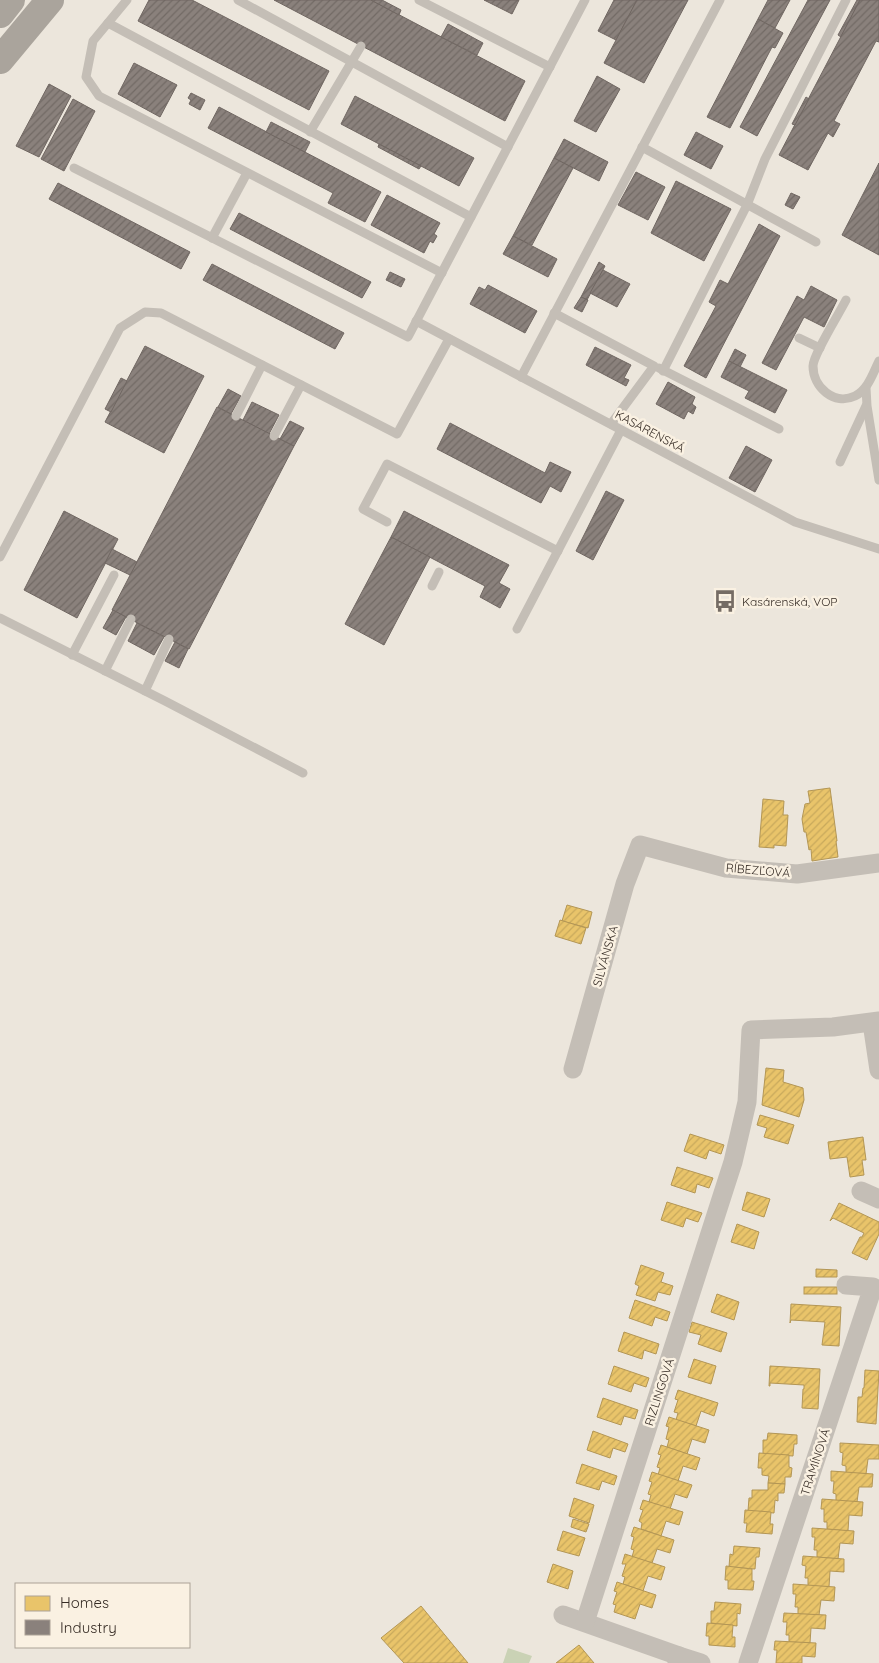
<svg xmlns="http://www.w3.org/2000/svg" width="879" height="1663" font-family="Quicksand,sans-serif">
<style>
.pitch{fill:#cad2b5}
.homes{fill:url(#homes-hatch);stroke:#b39655}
.industry{fill:url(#industry-hatch);stroke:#706762}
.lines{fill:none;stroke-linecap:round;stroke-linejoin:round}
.lane{stroke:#c4beb6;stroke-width:9}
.street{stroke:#c4beb6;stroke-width:19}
.highway{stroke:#aaa49c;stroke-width:28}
.labels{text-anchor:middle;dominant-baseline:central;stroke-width:5;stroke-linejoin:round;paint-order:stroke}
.street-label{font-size:12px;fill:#352b24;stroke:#faf1e2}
.poi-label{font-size:12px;fill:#352b24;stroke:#faf1e2;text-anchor:start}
</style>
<defs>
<pattern id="homes-hatch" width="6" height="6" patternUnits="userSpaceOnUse" patternTransform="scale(1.25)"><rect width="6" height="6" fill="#e9c46a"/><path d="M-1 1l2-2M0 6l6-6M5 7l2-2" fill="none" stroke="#c8a95c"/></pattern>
<pattern id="industry-hatch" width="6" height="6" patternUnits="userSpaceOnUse" patternTransform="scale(1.25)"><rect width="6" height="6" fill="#8a817c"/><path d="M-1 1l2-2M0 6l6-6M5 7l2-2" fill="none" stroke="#726a65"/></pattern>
</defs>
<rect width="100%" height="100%" fill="#ece6dc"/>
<path class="pitch" d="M508,1648L532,1656L529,1663H503Z"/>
<g class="homes">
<path d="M830,788L837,841H836L838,857L812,861L811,849L809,850L806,832H804L802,819L805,804L810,803L808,791Z"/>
<path d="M763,799L784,801L783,815H788L786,846L774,845V848L759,847Z"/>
<path d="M567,905L592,912L588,928L562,921Z"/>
<path d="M560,920L586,928L581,944L555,936Z"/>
<path d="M766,1068L784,1070L783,1082L803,1088L804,1100L799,1117L762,1105Z"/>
<path d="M760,1115L794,1125L788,1144L764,1137L767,1128L757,1125Z"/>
<path d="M690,1134L724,1145L721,1154L709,1150L706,1159L684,1151Z"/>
<path d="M863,1137L866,1160H862L864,1175L850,1177L847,1157L830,1159L828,1142Z"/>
<path d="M677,1167L713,1178L709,1188L697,1184L695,1193L671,1185Z"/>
<path d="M747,1192L770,1199L764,1217L742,1210Z"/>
<path d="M667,1202L702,1213L698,1222L686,1218L683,1227L661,1220Z"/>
<path d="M839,1203L879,1222V1234L867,1260L852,1253L860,1237H862L864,1233L833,1218L830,1221Z"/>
<path d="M737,1224L759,1232L754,1249L731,1242Z"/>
<path d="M641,1265L664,1273L661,1282L673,1286L670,1295L658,1292L655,1301L636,1295L639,1286L635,1284Z"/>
<path d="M816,1269L837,1270V1277H816Z"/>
<rect x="804" y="1287" width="33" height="7"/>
<path d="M717,1294L739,1302L734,1320L711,1312Z"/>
<path d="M635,1300L670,1312L667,1321L655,1317L652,1326L629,1318Z"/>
<path d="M791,1304L841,1307L839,1346L822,1345L825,1322L791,1320L790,1323Z"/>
<path d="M692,1322L727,1333L721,1352L698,1344L701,1335L689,1332Z"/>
<path d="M624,1332L659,1344L656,1354L644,1350L642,1359L618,1351Z"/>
<path d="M694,1359L716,1366L711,1384L688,1377Z"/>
<path d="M614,1366L649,1378L646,1387L634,1383L631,1392L608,1384Z"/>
<path d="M770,1366L820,1369L818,1409L802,1408L803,1389H804V1385L770,1383V1386H769Z"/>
<path d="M865,1370L879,1371L876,1424L857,1422L858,1397H862L863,1388H864Z"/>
<path d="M678,1390L718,1403L714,1416L701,1411L696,1426L676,1420L678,1413L674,1412L678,1400L675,1399Z"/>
<path d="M603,1398L638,1410L635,1419L624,1416L621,1425L597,1417Z"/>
<path d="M669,1417L709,1430L705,1443L692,1439L687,1454L667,1447L669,1440L666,1439L669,1427L666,1426Z"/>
<path d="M593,1431L628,1444L625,1452L613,1448L610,1458L587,1450Z"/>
<path d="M768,1433L797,1435V1444H794L793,1456L763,1454V1440H767Z"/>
<path d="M840,1443L879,1445V1459H868L866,1474L846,1473V1466L842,1465L843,1453L840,1452Z"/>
<path d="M661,1445L700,1458L696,1470L683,1466L678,1481L658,1475L660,1468L657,1467L661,1455L658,1454Z"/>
<path d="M759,1453L789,1455V1467L792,1468L791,1477H785V1484L768,1483L769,1476L762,1475V1468H758Z"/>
<path d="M582,1464L617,1476L614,1485L602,1481L599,1490L576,1483Z"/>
<path d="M831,1471L873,1474L872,1487H859L857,1502L836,1501V1494L833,1493L834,1481H831Z"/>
<path d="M652,1472L692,1485L687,1498L675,1494L670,1509L649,1502L651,1495L648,1494L652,1482L649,1481Z"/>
<path d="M768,1483L785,1484L784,1493H778V1501L775,1500L774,1513L748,1511L749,1498H752V1490H768Z"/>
<path d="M574,1498L594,1505L589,1523L569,1516Z"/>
<path d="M822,1499L863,1502L862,1516L849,1515L848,1531L827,1529V1522H824V1509H821Z"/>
<path d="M643,1500L683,1512L679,1525L666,1521L661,1536L641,1529L642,1523L639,1521L643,1510L640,1509Z"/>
<path d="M745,1510L771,1512L770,1524H773L772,1534L746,1532L747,1523H744Z"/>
<path d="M573,1519L589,1524L586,1532L571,1527Z"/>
<path d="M634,1527L674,1540L670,1553L657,1549L652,1563L632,1557L634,1550L631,1549L634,1537L631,1536Z"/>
<path d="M812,1528L854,1531L853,1544L840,1543L838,1559L817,1557V1550H814L815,1537H812Z"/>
<path d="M563,1531L585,1538L579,1556L557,1550Z"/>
<path d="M734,1546L760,1548L759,1557H756L755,1569L729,1567L730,1554L733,1555Z"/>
<path d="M625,1554L665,1567L661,1580L648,1576L643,1591L623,1584L625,1577L622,1576L626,1564H622Z"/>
<path d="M803,1556L844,1559V1572L830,1571L829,1587L808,1586V1578H805L806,1566L802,1565Z"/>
<path d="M553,1564L573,1571L568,1589L547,1582Z"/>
<path d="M726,1566L752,1569V1581H754L753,1590L728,1589V1580H725Z"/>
<path d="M617,1582L656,1595L652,1608L640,1604L635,1619L614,1612L616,1605L613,1604L617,1592L614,1591Z"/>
<path d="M793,1584L835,1587L834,1601L821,1600L819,1615L798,1614V1607H795L796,1594H793Z"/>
<path d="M715,1602L741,1604L740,1614L737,1613V1626L711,1623V1611H714Z"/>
<path d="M421,1606L468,1663H404L381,1638Z"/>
<path d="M784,1613L826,1615L825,1629L811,1628L810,1643L789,1642V1635H786L787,1622H783Z"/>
<path d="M707,1623L733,1625L732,1637H735V1647L709,1645V1636H706Z"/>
<path d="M775,1641L816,1643L815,1657L802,1656V1663H776L777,1650H774Z"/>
<path d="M579,1645L594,1663H556Z"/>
</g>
<g class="industry">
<path d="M149,0H192L329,71L309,110L138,21Z"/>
<path d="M274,0H371L525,81L505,121Z"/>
<path d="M371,0H382L401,10L399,15Z"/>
<path d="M484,0H519L512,14Z"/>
<path d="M614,0H637L616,40L598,31Z"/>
<path d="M637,0H688L644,83L604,63Z"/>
<path d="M768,0H790L775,28L758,19Z"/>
<path d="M808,0H830L757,136L740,127Z"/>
<path d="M857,0H860L841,37L838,35Z"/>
<path d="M860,0H879V42L876,41L834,121L840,124L833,137L828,133L808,170L779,155Z"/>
<path d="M758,19L783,33L775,48L772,47L730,128L707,117Z"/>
<path d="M448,24L483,43L477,55L441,37Z"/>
<path d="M134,63L177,85L160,117L118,94Z"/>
<path d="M597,76L620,89L596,132L574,121Z"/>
<path d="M49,84L71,96L39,157L16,146Z"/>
<path d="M191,93L205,100L200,110L189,104L191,100L188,98Z"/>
<path d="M355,96L474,158L459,186L341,124Z"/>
<path d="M806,97L809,99L795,125L792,124Z"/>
<path d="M73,99L95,111L64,171L41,159Z"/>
<path d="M219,107L381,192L365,222L328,203L333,193L208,128Z"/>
<path d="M271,122L310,142L305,152L266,132Z"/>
<path d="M696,132L723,146L711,169L684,155Z"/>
<path d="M564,139L608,162L599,181L554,158Z"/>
<path d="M379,144L421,166L419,169L378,147Z"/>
<path d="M554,158L573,168L532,245L513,236Z"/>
<path d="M879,163V255L842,235Z"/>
<path d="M636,172L665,187L648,220L618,205Z"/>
<path d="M676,181L731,209L704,261L651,233Z"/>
<path d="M58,183L190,252L181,269L49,199Z"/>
<path d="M791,193L800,197L793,209L785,205Z"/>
<path d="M387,195L440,223L434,234L437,236L433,243L430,241L424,253L371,225Z"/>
<path d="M239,213L371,282L362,298L230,229Z"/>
<path d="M759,224L780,236L706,378L684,366L716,306L709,302L720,280L728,284Z"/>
<path d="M513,236L557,259L548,277L503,254Z"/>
<path d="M599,262L605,266L587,300L581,297Z"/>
<path d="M212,264L344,333L335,349L203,280Z"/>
<path d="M603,270L630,284L617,307L590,293Z"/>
<path d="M390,272L405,279L401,287L386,280Z"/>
<path d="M488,285L537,311L525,333L470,304L479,287L485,290Z"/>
<path d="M811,286L837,300L824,327L804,317L776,370L762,363L797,296L804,300Z"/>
<path d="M581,297L588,300L582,312L574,308Z"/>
<path d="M145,346L204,376L164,453L105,422Z"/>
<path d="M595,347L631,365L624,378L629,380L626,386L586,365Z"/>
<path d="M735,349L746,355L740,367L729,361Z"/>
<path d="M729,361L787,390L775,413L745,398L749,391L721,377Z"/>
<path d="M121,378L127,381L111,412L105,409Z"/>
<path d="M668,382L695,397L692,404L696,407L693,414L688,411L684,419L656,404Z"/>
<path d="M228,389L241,396L231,414L218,407Z"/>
<path d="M252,402L279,415L269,434L243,420Z"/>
<path d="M217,407L294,446L189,649L112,610Z"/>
<path d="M290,421L304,428L294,446L280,439Z"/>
<path d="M450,423L545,473L550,462L571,472L561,492L550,486L541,503L437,449Z"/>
<path d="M746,446L772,460L755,492L729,478Z"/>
<path d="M606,491L624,500L593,560L576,551Z"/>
<path d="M64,511L118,539L77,618L24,590Z"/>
<path d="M404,511L509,565L499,583L510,589L500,608L480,597L485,586L391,537Z"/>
<path d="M391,537L430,557L384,645L345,624Z"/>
<path d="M112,549L137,562L130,575L105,563Z"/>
<path d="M113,610L126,617L116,635L103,628Z"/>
<path d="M137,623L164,637L154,655L128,641Z"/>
<path d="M175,642L188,649L179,668L165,661Z"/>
</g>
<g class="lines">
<g class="lane">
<path d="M127,0L93,41L86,77L99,96L442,273"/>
<path d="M238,0L508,147"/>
<path d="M419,0L550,67"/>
<path d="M108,23L471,217"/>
<path d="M310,132L361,46"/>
<path d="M642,147L816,242"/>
<path d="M74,168L408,337L585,0"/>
<path d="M212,238L247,173"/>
<path d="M846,300C840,312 813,355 813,366C813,387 834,406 855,396C868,390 873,373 879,361"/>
<path d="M554,313L654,366L611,424"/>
<path d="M416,321L795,522L879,549"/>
<path d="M799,338L820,348"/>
<path d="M659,368L779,429"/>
<path d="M663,371L747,205L765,159L846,0"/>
<path d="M521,377L720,0"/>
<path d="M866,388L867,406L879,480"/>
<path d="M236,416L262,365"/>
<path d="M274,436L301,385"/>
<path d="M840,462L866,406"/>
<path d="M387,522L363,509L387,464L558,551"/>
<path d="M0,557L120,328L145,312L161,313L397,434L449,339"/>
<path d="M432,586L439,572"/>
<path d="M0,618L165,701L303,773"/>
<path d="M517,629L621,430"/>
<path d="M72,655L114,575"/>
<path d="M105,671L131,619"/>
<path d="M145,691L169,639"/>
</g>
<g class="street">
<path d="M872,1023L879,1070"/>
<path d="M573,1069L625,884L640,845L726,868L797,874L879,863"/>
<path d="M861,1191L879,1199"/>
<path d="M563,1615L679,1656"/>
<path d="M585,1622L733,1162L747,1102L751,1030L833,1027L879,1021"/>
<path d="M677,1663L679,1656L701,1663"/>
<path d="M748,1663L873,1287L846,1285"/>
</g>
<g class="highway">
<path d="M0,14L11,0"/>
<path d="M0,60L50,0"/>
</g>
</g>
<defs>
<symbol id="bus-bare" viewBox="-9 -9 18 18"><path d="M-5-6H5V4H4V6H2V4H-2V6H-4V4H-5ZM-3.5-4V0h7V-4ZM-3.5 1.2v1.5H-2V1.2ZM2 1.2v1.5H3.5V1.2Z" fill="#756c64" stroke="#faf1e2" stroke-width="2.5" paint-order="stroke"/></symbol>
</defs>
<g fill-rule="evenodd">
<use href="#bus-bare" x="709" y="585" width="32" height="32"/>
</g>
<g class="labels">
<g class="street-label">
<text transform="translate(650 431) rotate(28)">KASÁRENSKÁ</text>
<text transform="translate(758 870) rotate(5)">RÍBEZĽOVÁ</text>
<text transform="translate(605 956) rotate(-74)">SILVÁNSKA</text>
<text transform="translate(659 1392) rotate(-72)">RIZLINGOVÁ</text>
<text transform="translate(815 1462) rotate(-72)">TRAMÍNOVÁ</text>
</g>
<g class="poi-label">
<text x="742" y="601">Kasárenská, VOP</text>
</g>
</g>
<rect x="15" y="1583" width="175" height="65" fill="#faf1e2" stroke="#aba296"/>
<rect x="25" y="1596" width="25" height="15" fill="#e9c46a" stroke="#aba296"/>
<text x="60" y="1608" font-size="15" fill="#352b24">Homes</text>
<rect x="25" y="1620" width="25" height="15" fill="#8a817c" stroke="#aba296"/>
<text x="60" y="1633" font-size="15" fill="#352b24">Industry</text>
</svg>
